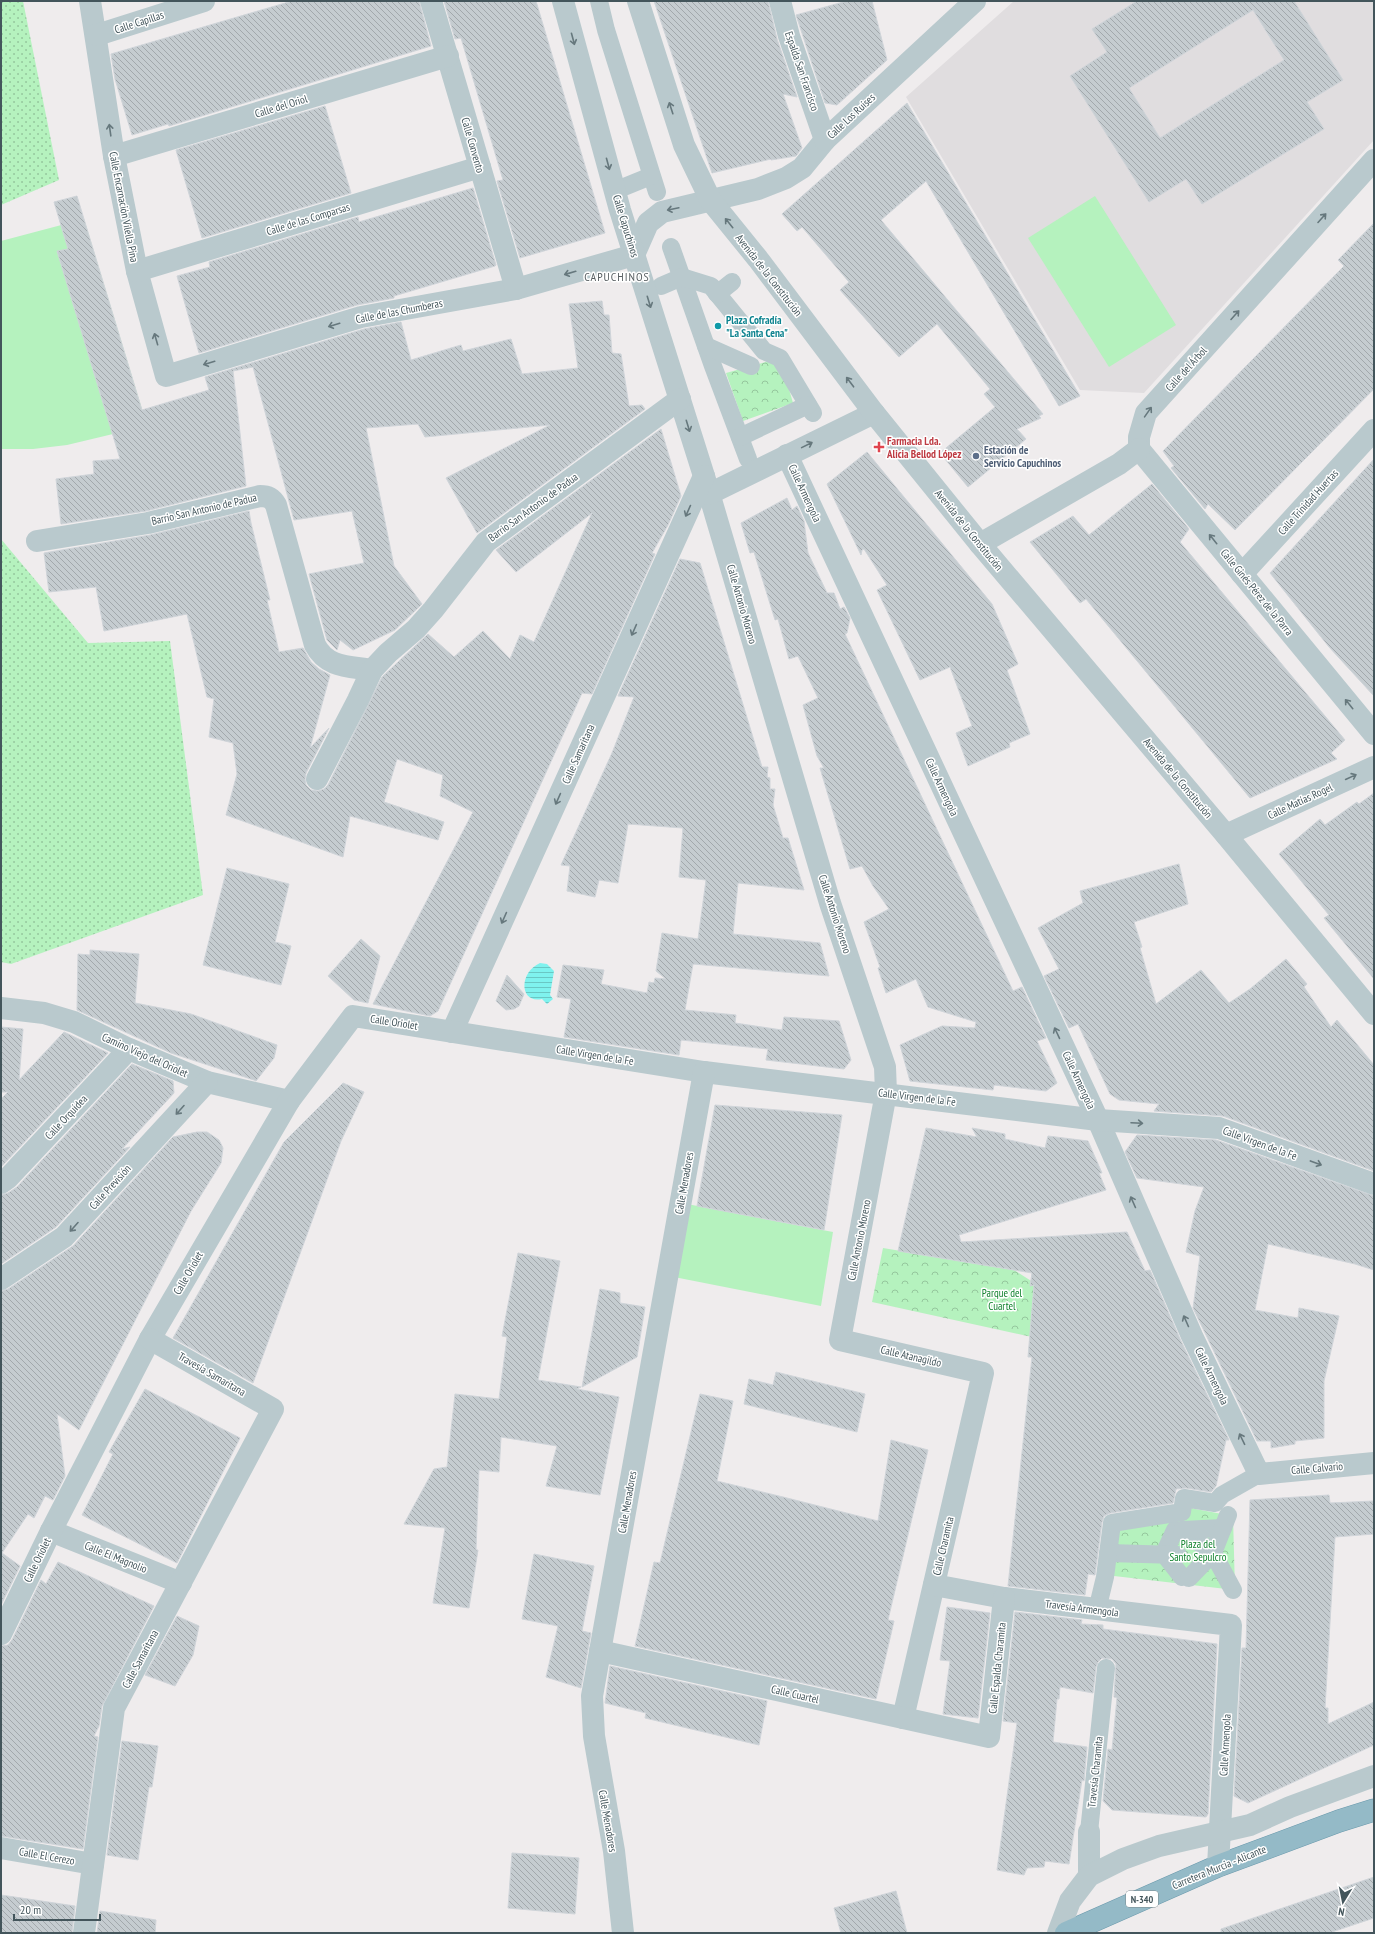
<svg xmlns="http://www.w3.org/2000/svg" width="1375" height="1934" font-family="'PT Sans Narrow',sans-serif">
<style>
.education{fill:#e0dddf}
.grass{fill:url(#grass-dots)}
.forest{fill:url(#forest-crowns)}
.garden{fill:#b5f2be}
.water{fill:url(#water-rules)}
.building{fill:url(#building-back-hatch);stroke:#cfd4d9;fill-rule:evenodd}
.lines{fill:none;stroke-linecap:round;stroke-linejoin:round}
.trunk-casing{stroke:#6a99ac;stroke-width:23}
.pedestrian{stroke:#b9c9cd;stroke-width:18}
.minor{stroke:#b9c9cd;stroke-width:22}
.tertiary{stroke:#b9c9cd;stroke-width:22}
.trunk{stroke:#94bac7;stroke-width:22}
.oneway{stroke:#66787d}
.culture-dot{fill:#0f9aa8;stroke:#fff;stroke-width:1.5}
.health-dot{fill:#e0444e;stroke:#fff;stroke-width:1.5}
.service-dot{fill:#5c6f8a;stroke:#fff;stroke-width:1.5}
.labels{text-anchor:middle;dominant-baseline:central;stroke-width:3;stroke-linejoin:round;paint-order:stroke}
.shield{fill:#fff;stroke:#7b888c;stroke-width:1}
.shield-label{font-size:10px;font-weight:bold;fill:#43555b}
.street-label{font-size:11px;fill:#43555b;stroke:#fff}
.culture-label{font-size:11px;font-weight:bold;fill:#0d838f;stroke:#fff;text-anchor:start}
.health-label{font-size:11px;font-weight:bold;fill:#be3a42;stroke:#fff;text-anchor:start}
.service-label{font-size:11px;font-weight:bold;fill:#4e5e75;stroke:#fff;text-anchor:start}
.park-label{font-size:11px;fill:#0f812c;stroke:#fff}
.neighbourhood-label{font-size:12px;letter-spacing:1px;fill:#585f62;stroke:#fff}
</style>
<defs>
<pattern id="grass-dots" width="8" height="8" patternUnits="userSpaceOnUse"><rect width="8" height="8" fill="#b5f2be"/><path d="M2 2h.1M6 6h.1" fill="none" stroke="#95c79d" stroke-width="1.8" stroke-linecap="round"/></pattern>
<pattern id="forest-crowns" width="20" height="18" patternUnits="userSpaceOnUse"><rect width="20" height="18" fill="#b5f2be"/><path d="M2 6a3 3 0 1 1 6 0M12 15a3 3 0 1 1 6 0" fill="none" stroke="#95c79d"/></pattern>
<pattern id="water-rules" width="6" height="5" patternUnits="userSpaceOnUse"><rect width="6" height="5" fill="#7ff2ee"/><path d="M0 2.5h6" fill="none" stroke="#6ac7c4"/></pattern>
<pattern id="building-back-hatch" width="6" height="6" patternUnits="userSpaceOnUse"><rect width="6" height="6" fill="#c5ccd0"/><path d="M-1 5l2 2M0 0l6 6M5-1l2 2" fill="none" stroke="#a2a8ac"/></pattern>
</defs>
<rect width="100%" height="100%" fill="#efeced"/>
<path class="education" d="M1014,1H1374V140L1144,393L1080,390L906,97Z"/>
<g class="grass">
<path d="M1,1H23L59,180L1,205Z"/>
<path d="M1,539L88,643L170,641L203,895L11,964L1,962Z"/>
</g>
<g class="forest">
<path d="M780,358L793,403L743,421L726,373Z"/>
<path d="M883,1248L1014,1270L1036,1284L1032,1337L872,1302Z"/>
<path d="M1190,1508L1233,1516L1235,1590L1114,1576L1115,1529Z"/>
</g>
<g class="garden">
<path d="M1095,196L1176,325L1109,367L1028,238Z"/>
<path d="M84,219L149,432L113,434L67,445L33,449H1V241Z"/>
<path d="M687,1204L833,1232L821,1306L674,1277Z"/>
</g>
<path class="water" d="M540,963L547,964L554,971L550,995L553,999L547,1004L542,999C520,1004 518,973 540,963Z"/>
<g class="building">
<path d="M292,1H419L431,46L169,126L168,124L132,135L115,79L111,54Z"/>
<path d="M444,1H536L605,233L520,258L497,181L503,180L461,38L455,39Z"/>
<path d="M654,1H768L777,39L797,97L783,94L802,148L796,156L771,160V159L712,173Z"/>
<path d="M847,1H872L887,60L837,105L825,103L796,15Z"/>
<path d="M1137,1H1294L1343,80L1307,102L1324,129L1202,204L1186,179L1149,202L1070,76L1107,52L1092,29ZM1253,10L1284,60L1160,138L1129,88Z"/>
<path d="M907,103L1080,396L1059,406L926,181L881,220L1043,414L1039,416L1041,418L1017,429L1026,439L968,487L940,453L995,407L984,394L990,389L937,324L899,357L840,290L849,282L802,227L797,231L782,214Z"/>
<path d="M325,106L351,193L202,238L176,150Z"/>
<path d="M473,188L496,265L495,266L394,296V298L357,305L199,353L177,276L210,267L209,262L358,217L359,222Z"/>
<path d="M77,196L142,410L209,390L205,377L364,329L401,322L411,360L461,345L463,351L511,339L522,374L578,368L569,304L602,301L604,315H609L612,353L621,354L629,406L642,405L645,409L477,533L446,478L550,425L425,437L418,424L366,428L394,566L422,604L395,630L353,650L340,640L337,650L327,640L309,574L364,563L352,511L294,520L253,367L233,371L246,486L146,511L61,524L56,479L94,474L93,461L120,459L57,251L68,249L54,202Z"/>
<path d="M1374,223V389L1235,530L1208,504L1205,509L1171,468L1174,466L1163,451L1344,266L1338,260Z"/>
<path d="M661,429L681,496L668,525L652,553L655,554L592,694L582,693L438,1011L430,1016L373,1004L473,812L440,796L443,775L397,759L384,802L444,822L438,840L350,816L343,857L226,815L237,774L233,743L209,737L214,699L207,697L187,614L104,631L96,587L49,592L44,553L150,535L249,511L251,523L270,600H267L279,652L303,648L311,662L319,669L330,675L310,748L329,728L306,773L305,779L306,785L311,790L318,791L324,789L328,785L382,677L428,634L454,657L483,631L510,659L520,635L534,642L592,513L516,572L496,550Z"/>
<path d="M867,452L992,604L1018,664L1007,670L1030,734L1009,743L1010,747L968,766L956,733L972,726L950,667L920,680L877,590L887,585L864,549L862,550L861,555L827,484Z"/>
<path d="M1374,459V696L1329,647L1270,573Z"/>
<path d="M1152,484L1189,529L1180,542L1345,740L1331,753L1337,759L1250,798L1086,599L1080,603L1030,542L1073,516L1089,535Z"/>
<path d="M787,498L792,510L797,506L804,521L808,553L827,593H834L840,609L844,607L850,618L847,633L845,634L1013,991L1022,987L1046,1038L1037,1041L1057,1083L1046,1091L994,1085L993,1090L910,1081L900,1045L942,1026L975,1028L976,1022L928,1007L916,979L886,993L878,968L880,967L864,922L889,909L873,886L862,866L850,869L820,768H824L817,756L803,705L818,698L798,656L789,659L778,619L775,620L754,552L750,553L741,523Z"/>
<path d="M680,559L700,563L762,767H768L767,777L770,778V789H775L773,805L783,838H788L804,890L738,883L733,934L820,943L829,976L693,964L685,1010L736,1015L735,1023L782,1030L784,1017L839,1021L851,1060L844,1069L766,1060L768,1049L681,1040L679,1055L564,1037L571,999L557,997L563,965L604,970L601,984L647,993L649,982L654,983L655,978L666,979L656,971L662,933L698,939L706,880L679,877L683,828L628,824L618,883L599,880L595,897L567,891L570,866L561,865L612,753L634,697L618,696Z"/>
<path d="M1374,793V979L1324,918L1329,915L1279,854L1320,819L1325,825L1357,802L1359,804Z"/>
<path d="M1179,864L1188,904L1134,922L1142,947L1140,948L1156,1004L1201,970L1229,1003L1250,989L1286,959L1307,984L1304,987L1331,1027L1337,1020L1374,1065V1171L1223,1116L1154,1111L1159,1104L1119,1100L1110,1094L1078,1024L1069,1028L1044,976L1059,969L1038,928L1083,903L1080,891Z"/>
<path d="M227,868L289,884L275,942L291,946L281,985L203,965Z"/>
<path d="M361,939L380,956L368,1003L354,1000L328,976Z"/>
<path d="M90,950L139,954L135,1003L191,1014L277,1045L274,1058L256,1081L254,1080L171,1053L77,1010L78,954L90,955Z"/>
<path d="M507,975L524,994L519,1006L514,1009L506,1010L496,1001Z"/>
<path d="M1,1027L23,1029L19,1080L64,1032L108,1053L1,1167V1099L8,1092H1Z"/>
<path d="M132,1064L173,1081L174,1093L122,1149L130,1147L56,1227L1,1264V1195L8,1193L17,1187Z"/>
<path d="M343,1083L364,1092L341,1141L253,1383L173,1338L284,1142Z"/>
<path d="M715,1105L842,1115L824,1230L697,1206Z"/>
<path d="M926,1128L977,1137L972,1128L1005,1134V1139L1045,1148L1048,1136L1088,1141L1102,1173H1099L1106,1190L959,1235L961,1242L1127,1232L1145,1271L1150,1270L1181,1341L1229,1440H1226L1216,1486L1211,1492L1186,1488L1176,1489L1173,1503L1110,1513L1104,1516L1102,1522L1095,1575L1088,1574L1085,1595L1008,1586L1032,1357H1028L1034,1285L1030,1286L1032,1273L898,1251Z"/>
<path d="M197,1132H207L219,1140L223,1148L221,1163L191,1211L79,1430L57,1414L65,1476L53,1500L45,1496L34,1518L28,1514L2,1553L20,1566L1,1605V1291L8,1289L73,1246L173,1137Z"/>
<path d="M1137,1135L1216,1140L1374,1196V1270L1355,1264L1268,1244L1255,1310L1298,1318L1299,1308L1339,1316L1324,1381V1438L1295,1441V1444L1271,1448V1441H1257L1193,1308L1200,1256L1186,1252L1195,1211L1204,1187L1137,1178L1125,1152Z"/>
<path d="M518,1253L560,1261L538,1380L581,1387L577,1389L619,1397L600,1495L546,1486L557,1446L501,1437L499,1472L479,1470L476,1550H478L469,1608L433,1603L445,1528L404,1524L434,1469L447,1467L455,1394L499,1399L507,1337L502,1336Z"/>
<path d="M600,1289L620,1293V1303L645,1307L637,1357L582,1387Z"/>
<path d="M776,1372L865,1394L857,1432L744,1404L749,1379L773,1385Z"/>
<path d="M145,1389L240,1438L177,1563L82,1515L113,1454L109,1452Z"/>
<path d="M700,1394L733,1401L717,1481L783,1497L878,1521L891,1440L928,1450L888,1620L894,1621L876,1699L635,1646L654,1562L660,1563Z"/>
<path d="M1329,1495L1330,1503L1374,1501V1534L1335,1537L1325,1708H1328V1724L1374,1702V1745L1248,1803L1234,1796L1242,1648H1246L1250,1500Z"/>
<path d="M534,1554L594,1566L582,1631L591,1633L581,1688L546,1677L558,1626L522,1619Z"/>
<path d="M58,1562L154,1606L102,1706L99,1726L94,1736L98,1737L83,1849L1,1836V1646L8,1645L12,1640L41,1580L46,1584Z"/>
<path d="M947,1607L990,1613L978,1718L943,1714L950,1661L940,1660Z"/>
<path d="M1015,1612L1082,1620L1081,1624L1103,1625V1629L1217,1644L1208,1814L1206,1817L1112,1810L1103,1801L1108,1749L1112,1750L1117,1698L1114,1697L1116,1664L1112,1659L1102,1658L1098,1662L1096,1667L1093,1693L1060,1687L1059,1699H1057L1053,1742L1087,1747L1084,1781L1082,1780L1069,1864L1045,1861L1044,1867L1027,1868L1024,1875L997,1870L1017,1723L1003,1721Z"/>
<path d="M177,1616L199,1626L193,1655L175,1686L145,1675Z"/>
<path d="M610,1666L767,1701L759,1745L645,1718L646,1713L605,1703Z"/>
<path d="M122,1741L158,1746L152,1787H149L138,1860L107,1855Z"/>
<path d="M512,1853L579,1858L575,1914L508,1908Z"/>
<path d="M1374,1877V1918L1329,1933H1221V1929Z"/>
<path d="M896,1891L907,1933H841L834,1908Z"/>
<path d="M1,1895L75,1906L72,1933H1Z"/>
<path d="M100,1911L156,1920L155,1933H97Z"/>
</g>
<g class="lines">
<defs>
<path id="trunk" d="M1066,1933L1218,1866L1339,1821L1374,1810"/>
</defs>
<use href="#trunk" class="trunk-casing"/>
<g class="pedestrian">
<path d="M599,1L606,30L657,192"/>
<path d="M624,187L651,176"/>
<path d="M671,247L713,366L748,459"/>
<path d="M661,286L682,277L711,286L764,351L780,358L813,413"/>
<path d="M717,294L732,282"/>
<path d="M706,346L751,366"/>
<path d="M740,437L808,405"/>
<path d="M1175,1530L1164,1554L1182,1577"/>
<path d="M1182,1530L1213,1553L1233,1590"/>
<path d="M1182,1530L1223,1528"/>
<path d="M1108,1553L1178,1555"/>
<path d="M1189,1578L1213,1553L1228,1515"/>
<path d="M1097,1610L1105,1577L1112,1523L1182,1512L1184,1498L1215,1503L1222,1495L1259,1474"/>
<path d="M1089,1832L1106,1668"/>
</g>
<g class="minor">
<path d="M90,1L114,156L137,271L166,376L361,317L516,289L634,255L648,223L662,212L758,189L786,178L802,168L825,140L975,1"/>
<path d="M431,1L516,289"/>
<path d="M563,1L620,210L704,476L830,903L885,1067L886,1093L840,1340L983,1373L903,1718"/>
<path d="M780,1L789,36L825,140"/>
<path d="M97,35L204,1"/>
<path d="M114,156L448,56"/>
<path d="M137,271L480,167"/>
<path d="M1139,449V437L1146,413L1374,160"/>
<path d="M1139,449L1374,734"/>
<path d="M787,455L1098,1120L1192,1336L1259,1474L1374,1463"/>
<path d="M709,494L874,413"/>
<path d="M37,541L148,523L260,496C268,496 272,498 276,505L315,645C327,668 349,666 372,670"/>
<path d="M980,544L1119,464L1139,449"/>
<path d="M1242,574L1374,430"/>
<path d="M317,779L358,700L372,670L388,653L416,629L433,610L486,542L680,399"/>
<path d="M1226,835L1374,767"/>
<path d="M1,1008L44,1013L74,1022L129,1049L207,1082L289,1101"/>
<path d="M452,1032L704,476"/>
<path d="M1,1183L8,1178L129,1049"/>
<path d="M1,1279L64,1237L207,1082"/>
<path d="M51,1531L181,1583"/>
<path d="M934,1585L1004,1598L1231,1625L1218,1866"/>
<path d="M1,1634L51,1531L150,1339L289,1101L353,1016L704,1072L1098,1120L1219,1128L1374,1184"/>
<path d="M600,1651L989,1737L1004,1598"/>
<path d="M1,1848L93,1864"/>
<path d="M1089,1876V1832"/>
<path d="M84,1933L114,1708L273,1409L150,1339"/>
<path d="M623,1933L614,1851L594,1736L592,1696L704,1072"/>
<path d="M1058,1933L1070,1901L1089,1876L1123,1859L1159,1846L1250,1825L1290,1807L1374,1776"/>
</g>
<path class="tertiary" d="M638,1L684,145L711,201L758,259L874,413L980,544L1226,835L1374,1014"/>
<use href="#trunk" class="trunk"/>
</g>
<defs><path id="oneway-shaft" d="M-6 0H5M1.5-3L5.5 0L1.5 3" fill="none" stroke-width="1.6" stroke-linecap="round" stroke-linejoin="round"/></defs>
<g class="oneway">
<use href="#oneway-shaft" transform="translate(573 39) rotate(75)"/>
<use href="#oneway-shaft" transform="translate(671 108) rotate(-108)"/>
<use href="#oneway-shaft" transform="translate(110 130) rotate(-98)"/>
<use href="#oneway-shaft" transform="translate(608 164) rotate(75)"/>
<use href="#oneway-shaft" transform="translate(673 209) rotate(168)"/>
<use href="#oneway-shaft" transform="translate(1322 218) rotate(-48)"/>
<use href="#oneway-shaft" transform="translate(729 223) rotate(-129)"/>
<use href="#oneway-shaft" transform="translate(570 273) rotate(164)"/>
<use href="#oneway-shaft" transform="translate(649 302) rotate(73)"/>
<use href="#oneway-shaft" transform="translate(1235 315) rotate(-48)"/>
<use href="#oneway-shaft" transform="translate(334 325) rotate(163)"/>
<use href="#oneway-shaft" transform="translate(156 339) rotate(-106)"/>
<use href="#oneway-shaft" transform="translate(209 363) rotate(163)"/>
<use href="#oneway-shaft" transform="translate(850 382) rotate(-127)"/>
<use href="#oneway-shaft" transform="translate(1148 412) rotate(-55)"/>
<use href="#oneway-shaft" transform="translate(688 426) rotate(73)"/>
<use href="#oneway-shaft" transform="translate(807 445) rotate(-26)"/>
<use href="#oneway-shaft" transform="translate(688 511) rotate(114)"/>
<use href="#oneway-shaft" transform="translate(1213 539) rotate(-129)"/>
<use href="#oneway-shaft" transform="translate(634 630) rotate(114)"/>
<use href="#oneway-shaft" transform="translate(1349 704) rotate(-129)"/>
<use href="#oneway-shaft" transform="translate(1351 777) rotate(-25)"/>
<use href="#oneway-shaft" transform="translate(558 799) rotate(114)"/>
<use href="#oneway-shaft" transform="translate(504 918) rotate(114)"/>
<use href="#oneway-shaft" transform="translate(1057 1033) rotate(-115)"/>
<use href="#oneway-shaft" transform="translate(180 1110) rotate(132)"/>
<use href="#oneway-shaft" transform="translate(1137 1123) rotate(3)"/>
<use href="#oneway-shaft" transform="translate(1316 1163) rotate(20)"/>
<use href="#oneway-shaft" transform="translate(1133 1202) rotate(-114)"/>
<use href="#oneway-shaft" transform="translate(74 1227) rotate(132)"/>
<use href="#oneway-shaft" transform="translate(1186 1321) rotate(-114)"/>
<use href="#oneway-shaft" transform="translate(1242 1439) rotate(-116)"/>
</g>
<circle class="culture-dot" cx="718" cy="326" r="4"/>
<path class="health-dot" d="M877 441h4v4h4v4h-4v4h-4v-4h-4v-4h4z"/>
<circle class="service-dot" cx="976" cy="456" r="4"/>
<g class="labels">
<rect class="shield" x="1126" y="1891" width="32" height="16" rx="3"/>
<g class="shield-label">
<text x="1142" y="1899">N-340</text>
</g>
<g class="street-label">
<text transform="translate(139 22) rotate(-18)">Calle Capillas</text>
<text transform="translate(802 71) rotate(71)">Espalda San Francisco</text>
<text transform="translate(281 106) rotate(-17)">Calle del Oriol</text>
<text transform="translate(851 116) rotate(-43)">Calle Los Ruises</text>
<text transform="translate(473 145) rotate(74)">Calle Convento</text>
<text transform="translate(124 207) rotate(79)">Calle Encarnación Vilella Pina</text>
<text transform="translate(308 219) rotate(-17)">Calle de las Comparsas</text>
<text transform="translate(626 226) rotate(73)">Calle Capuchinos</text>
<text transform="translate(769 275) rotate(52)">Avenida de la Constitución</text>
<text transform="translate(399 311) rotate(-11)">Calle de las Chumberas</text>
<text transform="translate(1186 369) rotate(-48)">Calle del Árbol</text>
<text transform="translate(805 493) rotate(65)">Calle Armengola</text>
<text transform="translate(1308 502) rotate(-48)">Calle Trinidad Huertas</text>
<text transform="translate(533 507) rotate(-36)">Barrio San Antonio de Padua</text>
<text transform="translate(204 509) rotate(-13)">Barrio San Antonio de Padua</text>
<text transform="translate(969 530) rotate(51)">Avenida de la Constitución</text>
<text transform="translate(1257 592) rotate(51)">Calle Ginés Pérez de la Parra</text>
<text transform="translate(742 604) rotate(74)">Calle Antonio Moreno</text>
<text transform="translate(578 754) rotate(-66)">Calle Samaritana</text>
<text transform="translate(1178 778) rotate(50)">Avenida de la Constitución</text>
<text transform="translate(942 787) rotate(65)">Calle Armengola</text>
<text transform="translate(1300 801) rotate(-25)">Calle Matías Rogel</text>
<text transform="translate(835 914) rotate(72)">Calle Antonio Moreno</text>
<text transform="translate(394 1022) rotate(9)">Calle Oriolet</text>
<text transform="translate(145 1055) rotate(24)">Camino Viejo del Oriolet</text>
<text transform="translate(595 1055) rotate(9)">Calle Virgen de la Fe</text>
<text transform="translate(1079 1080) rotate(65)">Calle Armengola</text>
<text transform="translate(917 1097) rotate(7)">Calle Virgen de la Fe</text>
<text transform="translate(66 1117) rotate(-47)">Calle Orquídea</text>
<text transform="translate(1260 1143) rotate(20)">Calle Virgen de la Fe</text>
<text transform="translate(684 1183) rotate(-80)">Calle Menadores</text>
<text transform="translate(110 1187) rotate(-48)">Calle Previsión</text>
<text transform="translate(859 1240) rotate(-79)">Calle Antonio Moreno</text>
<text transform="translate(188 1273) rotate(-60)">Calle Oriolet</text>
<text transform="translate(911 1356) rotate(13)">Calle Atanagildo</text>
<text transform="translate(212 1374) rotate(30)">Travesía Samaritana</text>
<text transform="translate(1212 1376) rotate(64)">Calle Armengola</text>
<text transform="translate(1317 1468) rotate(-5)">Calle Calvario</text>
<text transform="translate(627 1502) rotate(-80)">Calle Menadores</text>
<text transform="translate(943 1546) rotate(-77)">Calle Charamita</text>
<text transform="translate(116 1557) rotate(22)">Calle El Magnolio</text>
<text transform="translate(37 1560) rotate(-64)">Calle Oriolet</text>
<text transform="translate(1082 1608) rotate(7)">Travesía Armengola</text>
<text transform="translate(140 1659) rotate(-62)">Calle Samaritana</text>
<text transform="translate(997 1668) rotate(-84)">Calle Espalda Charamita</text>
<text transform="translate(795 1694) rotate(13)">Calle Cuartel</text>
<text transform="translate(1225 1745) rotate(-87)">Calle Armengola</text>
<text transform="translate(1095 1772) rotate(-84)">Travesía Charamita</text>
<text transform="translate(608 1821) rotate(80)">Calle Menadores</text>
<text transform="translate(47 1856) rotate(10)">Calle El Cerezo</text>
<text transform="translate(1219 1867) rotate(-22)">Carretera Murcia - Alicante</text>
</g>
<g class="culture-label">
<text x="726" y="320">Plaza Cofradía<tspan x="726" dy="13">"La Santa Cena"</tspan></text>
</g>
<g class="health-label">
<text x="887" y="441">Farmacia Lda.<tspan x="887" dy="13">Alicia Bellod López</tspan></text>
</g>
<g class="service-label">
<text x="984" y="450">Estación de<tspan x="984" dy="13">Servicio Capuchinos</tspan></text>
</g>
<g class="park-label">
<text x="1002" y="1293">Parque del<tspan x="1002" dy="13">Cuartel</tspan></text>
<text x="1198" y="1544">Plaza del<tspan x="1198" dy="13">Santo Sepulcro</tspan></text>
</g>
<g class="neighbourhood-label">
<text x="617" y="276">CAPUCHINOS</text>
</g>
</g>
<rect width="1375" height="1934" fill="none" stroke="#43555b" stroke-width="4"/>
<g transform="translate(1343 1902) rotate(190)" stroke="#ffffff" stroke-width="3" paint-order="stroke">
<path d="M0-3L7 15L0 10L-7 15Z" fill="#43555b"/>
<text y="-6" font-size="11" font-weight="bold" text-anchor="middle" fill="#43555b">N</text>
</g>
<path d="M14 1914v6h86v-6" fill="none" stroke="#43555b" stroke-width="2"/>
<text x="20" y="1914" font-size="12" fill="#43555b" stroke="#ffffff" stroke-width="3" paint-order="stroke">20 m</text>
</svg>
